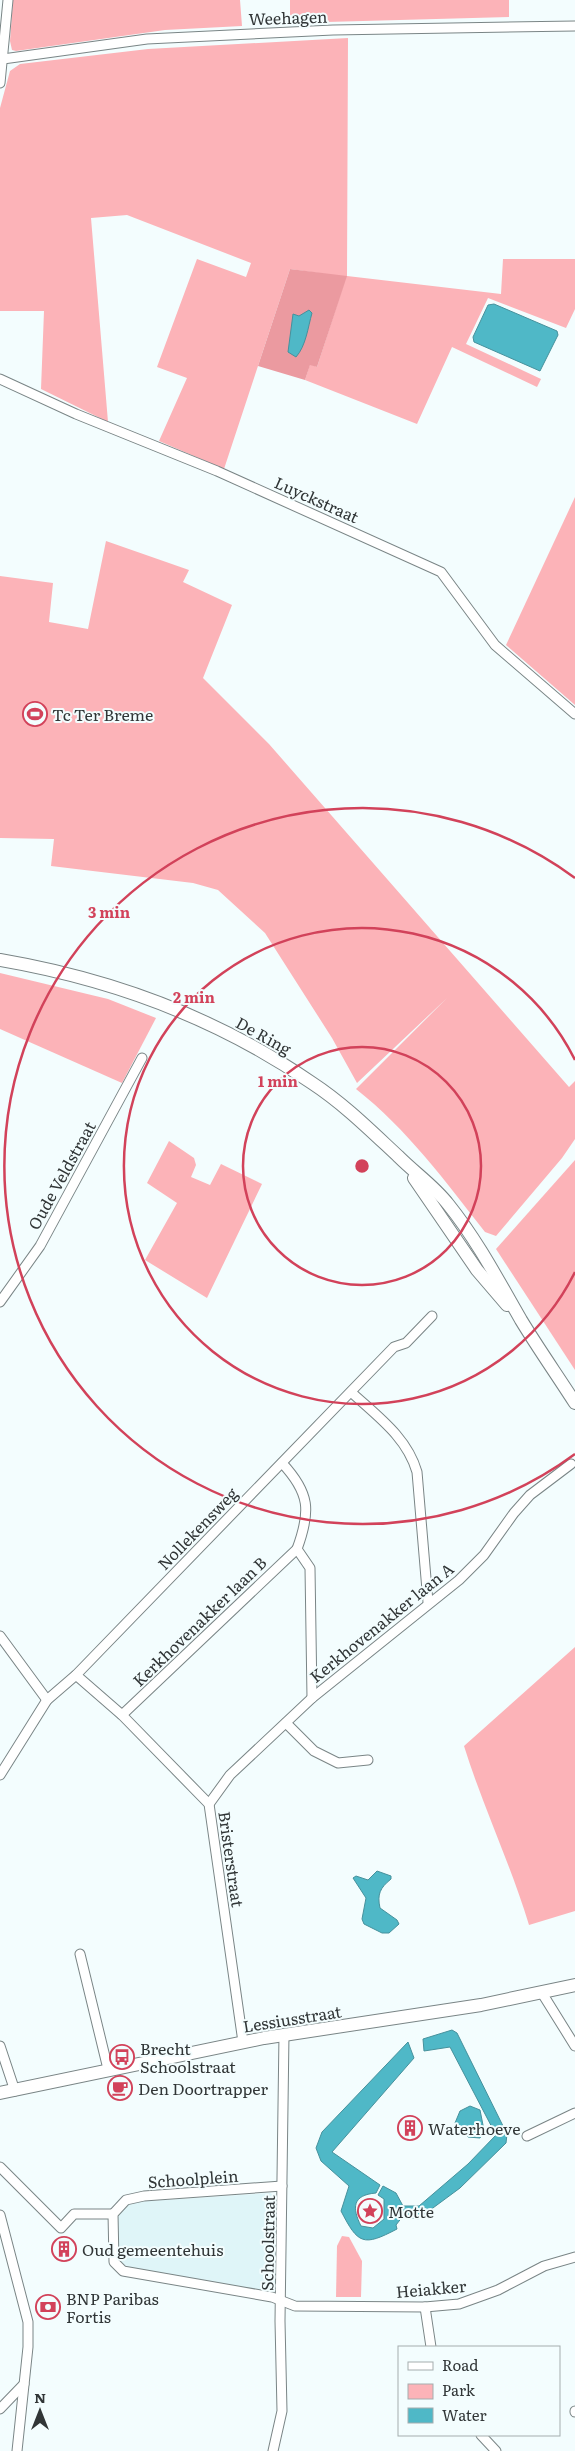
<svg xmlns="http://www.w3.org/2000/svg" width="575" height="2451" font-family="Literata,serif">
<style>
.built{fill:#dff5f8}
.green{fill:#fcb3b8}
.forest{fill:#eb9aa0}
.water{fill:#4fb8c7;stroke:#46919c}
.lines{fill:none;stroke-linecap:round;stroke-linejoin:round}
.minor-casing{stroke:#7a8586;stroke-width:11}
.secondary-casing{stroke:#7a8586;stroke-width:14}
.minor{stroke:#fff;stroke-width:9}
.secondary{stroke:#fff;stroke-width:12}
.ring{fill:none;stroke:#d2425a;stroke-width:2.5}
.labels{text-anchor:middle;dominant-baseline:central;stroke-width:4;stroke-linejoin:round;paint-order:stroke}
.street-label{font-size:16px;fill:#313637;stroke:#f3fdfe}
.poi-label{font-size:16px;fill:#313637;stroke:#f3fdfe;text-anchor:start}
.centre{fill:#d2425a;stroke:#f3fdfe;stroke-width:2.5}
.ring-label{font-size:15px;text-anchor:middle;font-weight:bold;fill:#d2425a;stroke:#f3fdfe;stroke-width:4;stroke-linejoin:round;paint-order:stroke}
</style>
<rect width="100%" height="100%" fill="#f3fdfe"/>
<path class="built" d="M270,2193L274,2195L277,2200L276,2291L274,2293L125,2268L118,2262L117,2219L121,2211L128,2204L134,2202Z"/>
<g class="green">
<path d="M13,0H240L242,26L165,30L16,51L12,50L10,41Z"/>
<path d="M290,0H509V17L290,23Z"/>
<path d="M348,38L347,276L501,294L503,259H575V309L566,328L488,298L466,344L541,379L537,387L452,347L417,424L305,380L310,364L317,367L346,277L290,269L224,469L159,441L187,378L157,367L197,259L246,277L251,263L127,215L91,218L108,422L41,389L44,311H0V108L10,71L20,64L148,49Z"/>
<path d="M575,497V705L506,645Z"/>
<path d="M106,541L189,570L183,582L232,605L203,678L269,744L569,1087L575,1081V1139L562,1158L496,1236L485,1232C446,1182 407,1129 356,1089L447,998L357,1083L332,1038L265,933L218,890L193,883L51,866L54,839L0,838V576L53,583L49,622L88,629Z"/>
<path d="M0,973L108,999L156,1018L122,1083L0,1029Z"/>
<path d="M169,1141L194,1158L196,1165L191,1177L210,1185L221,1164L262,1184L207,1298L145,1260L177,1203L147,1183Z"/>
<path d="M575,1160V1370L496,1249Z"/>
<path d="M575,1647V1911L529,1925C511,1865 483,1807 464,1746Z"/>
<path d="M342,2236L349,2237L362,2261L361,2297H336L337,2246Z"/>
</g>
<path class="forest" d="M290,269L347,276L317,367L310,365L305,380L258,366Z"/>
<g class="water">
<path d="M494,304L557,331L558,335L540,371L474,342L473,337L488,305Z"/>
<path d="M309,310L312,313C308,327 306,346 296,357L288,352L293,314L299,316Z"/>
<path d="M377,1871L391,1876V1879C380,1888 377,1894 380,1908L397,1920L399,1924L389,1933H382L364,1924L362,1919L366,1898L353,1878L356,1876L368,1880Z"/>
<path d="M452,2030L457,2033L507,2134L506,2143L460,2188L418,2219L403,2216L396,2225L397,2229C363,2247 358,2244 341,2211L349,2186L321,2161L316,2148L322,2132L408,2042L414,2058L332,2152L380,2185L376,2193C352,2195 352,2208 361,2226L373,2228L384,2219V2199L378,2195L383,2186L396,2193L403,2206H419L468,2164L496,2135L450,2047L424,2051L423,2039Z"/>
<path d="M470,2106L480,2110L484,2130L480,2138L468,2137L455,2123L460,2111Z"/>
</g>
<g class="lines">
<defs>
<g id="minor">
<path d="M3,59L147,39L333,30L575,26"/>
<path d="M0,83L8,0"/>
<path d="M0,379L76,414L217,471L441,572L495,645L575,714"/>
<path d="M0,1302L40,1246L142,1058"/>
<path d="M351,1392C377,1416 407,1437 417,1472L428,1602"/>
<path d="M282,1463C310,1493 311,1511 297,1549L310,1568L312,1698"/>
<path d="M0,1636L47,1700"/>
<path d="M76,1675L122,1715L209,1804L243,2042"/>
<path d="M122,1715L297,1549"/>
<path d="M286,1723L314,1751L338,1763L368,1760"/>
<path d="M0,1775L47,1700L76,1675L394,1347L406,1343L432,1316"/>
<path d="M209,1804L230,1775L312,1698L459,1580L484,1555L514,1513L530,1495L571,1464"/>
<path d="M80,1954L108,2069"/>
<path d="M542,1993L575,2046"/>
<path d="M0,2046L15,2091"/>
<path d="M527,2136L575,2113"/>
<path d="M0,2167L61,2228L74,2214H113"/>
<path d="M282,2186L144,2196L126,2200L113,2214L114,2262L123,2271L272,2297L295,2306L425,2307L459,2304L498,2290L544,2266L575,2257"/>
<path d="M0,2215L28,2322V2347L17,2451"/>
<path d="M425,2307L431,2347"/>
<path d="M0,2409L24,2384"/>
<path d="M575,2411V2412"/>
<path d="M481,2435L496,2451"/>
<path d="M273,2451L282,2411L280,2321L284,2034"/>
</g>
<g id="secondary">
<path d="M0,960C111,979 219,1019 312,1083C344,1104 371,1131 399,1157C415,1173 434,1186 448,1204C477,1240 498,1280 521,1320C538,1348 557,1375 575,1403"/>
<path d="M414,1178L477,1270L507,1305"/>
<path d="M0,2093L264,2038L481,2005L575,1985"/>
</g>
</defs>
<use href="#minor" class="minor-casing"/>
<use href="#secondary" class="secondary-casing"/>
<use href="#minor" class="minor"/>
<use href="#secondary" class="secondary"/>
</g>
<g class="ring">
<circle cx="362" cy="1166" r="119"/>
<path d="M575 1272A238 238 0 1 1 575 1060"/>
<path d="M575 1454A358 358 0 1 1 575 878"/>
</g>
<defs>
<symbol id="stadium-ring" viewBox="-11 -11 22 22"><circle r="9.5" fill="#f3fdfe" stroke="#d2425a" stroke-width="1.5"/><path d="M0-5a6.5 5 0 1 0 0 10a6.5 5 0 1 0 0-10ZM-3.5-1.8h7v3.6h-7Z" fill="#d2425a"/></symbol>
<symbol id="bus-ring" viewBox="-11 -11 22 22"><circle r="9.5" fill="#f3fdfe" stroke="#d2425a" stroke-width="1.5"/><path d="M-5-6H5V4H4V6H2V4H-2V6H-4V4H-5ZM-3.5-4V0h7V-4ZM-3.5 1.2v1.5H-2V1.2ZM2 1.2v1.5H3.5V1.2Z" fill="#d2425a"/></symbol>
<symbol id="cafe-ring" viewBox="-11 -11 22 22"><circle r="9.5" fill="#f3fdfe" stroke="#d2425a" stroke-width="1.5"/><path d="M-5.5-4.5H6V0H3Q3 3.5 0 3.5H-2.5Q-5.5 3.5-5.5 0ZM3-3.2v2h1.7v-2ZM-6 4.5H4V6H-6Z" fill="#d2425a"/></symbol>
<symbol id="building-ring" viewBox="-11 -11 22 22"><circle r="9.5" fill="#f3fdfe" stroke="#d2425a" stroke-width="1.5"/><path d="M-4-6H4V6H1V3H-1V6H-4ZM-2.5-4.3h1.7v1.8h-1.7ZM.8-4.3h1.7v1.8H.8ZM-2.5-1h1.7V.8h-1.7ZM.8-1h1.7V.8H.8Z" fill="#d2425a"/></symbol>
<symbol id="sight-ring" viewBox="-11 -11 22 22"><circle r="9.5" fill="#f3fdfe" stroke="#d2425a" stroke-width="1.5"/><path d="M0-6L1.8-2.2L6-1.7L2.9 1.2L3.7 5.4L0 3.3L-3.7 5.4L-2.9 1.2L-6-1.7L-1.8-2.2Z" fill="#d2425a"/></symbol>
<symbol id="bank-ring" viewBox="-11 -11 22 22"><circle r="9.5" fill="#f3fdfe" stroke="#d2425a" stroke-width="1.5"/><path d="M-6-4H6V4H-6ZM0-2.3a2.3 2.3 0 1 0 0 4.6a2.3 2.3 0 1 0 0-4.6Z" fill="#d2425a"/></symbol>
</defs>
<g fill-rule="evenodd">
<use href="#stadium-ring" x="21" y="700" width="28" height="28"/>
<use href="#bus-ring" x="108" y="2043" width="28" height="28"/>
<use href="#cafe-ring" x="106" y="2074" width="28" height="28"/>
<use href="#building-ring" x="396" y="2114" width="28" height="28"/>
<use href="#sight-ring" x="356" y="2197" width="28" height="28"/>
<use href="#building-ring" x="50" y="2235" width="28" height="28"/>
<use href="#bank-ring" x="34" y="2293" width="28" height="28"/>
</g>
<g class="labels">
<g class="street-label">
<text transform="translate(288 17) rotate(-2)">Weehagen</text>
<text transform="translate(317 499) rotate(24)">Luyckstraat</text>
<text transform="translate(264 1035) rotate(29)">De Ring</text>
<text transform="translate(61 1175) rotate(-61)">Oude Veldstraat</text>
<text transform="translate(197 1528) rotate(-46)">Nollekensweg</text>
<text transform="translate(199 1621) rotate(-44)">Kerkhovenakker laan B</text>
<text transform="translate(381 1622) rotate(-39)">Kerkhovenakker laan A</text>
<text transform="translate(232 1859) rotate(82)">Bristerstraat</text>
<text transform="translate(292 2018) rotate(-9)">Lessiusstraat</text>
<text transform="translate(193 2178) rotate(-4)">Schoolplein</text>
<text transform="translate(267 2243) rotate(-89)">Schoolstraat</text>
<text transform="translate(431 2288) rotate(-5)">Heiakker</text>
</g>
<g class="poi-label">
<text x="52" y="714">Tc Ter Breme</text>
<text x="140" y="2048">Brecht<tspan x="140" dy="18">Schoolstraat</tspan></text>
<text x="138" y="2088">Den Doortrapper</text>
<text x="428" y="2128">Waterhoeve</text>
<text x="388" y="2211">Motte</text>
<text x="82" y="2249">Oud gemeentehuis</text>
<text x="66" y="2298">BNP Paribas<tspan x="66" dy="18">Fortis</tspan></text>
</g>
</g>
<circle cx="362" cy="1166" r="8" class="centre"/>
<g class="ring-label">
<text x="109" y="918">3 min</text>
<text x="194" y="1003">2 min</text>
<text x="278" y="1087">1 min</text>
</g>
<rect x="398" y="2346" width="162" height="90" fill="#f3fdfe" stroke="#a5adae"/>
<rect x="408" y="2362" width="25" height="8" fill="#ffffff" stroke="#a5adae"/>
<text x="442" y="2371" font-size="15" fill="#313637">Road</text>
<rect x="408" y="2384" width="25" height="15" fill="#fcb3b8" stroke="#a5adae"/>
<text x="442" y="2396" font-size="15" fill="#313637">Park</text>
<rect x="408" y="2408" width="25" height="15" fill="#4fb8c7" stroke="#a5adae"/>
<text x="442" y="2421" font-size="15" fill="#313637">Water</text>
<g transform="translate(40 2411)" stroke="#f3fdfe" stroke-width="4" paint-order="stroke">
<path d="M0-4L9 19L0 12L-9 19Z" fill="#313637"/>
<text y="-8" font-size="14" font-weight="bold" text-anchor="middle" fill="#313637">N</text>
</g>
</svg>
